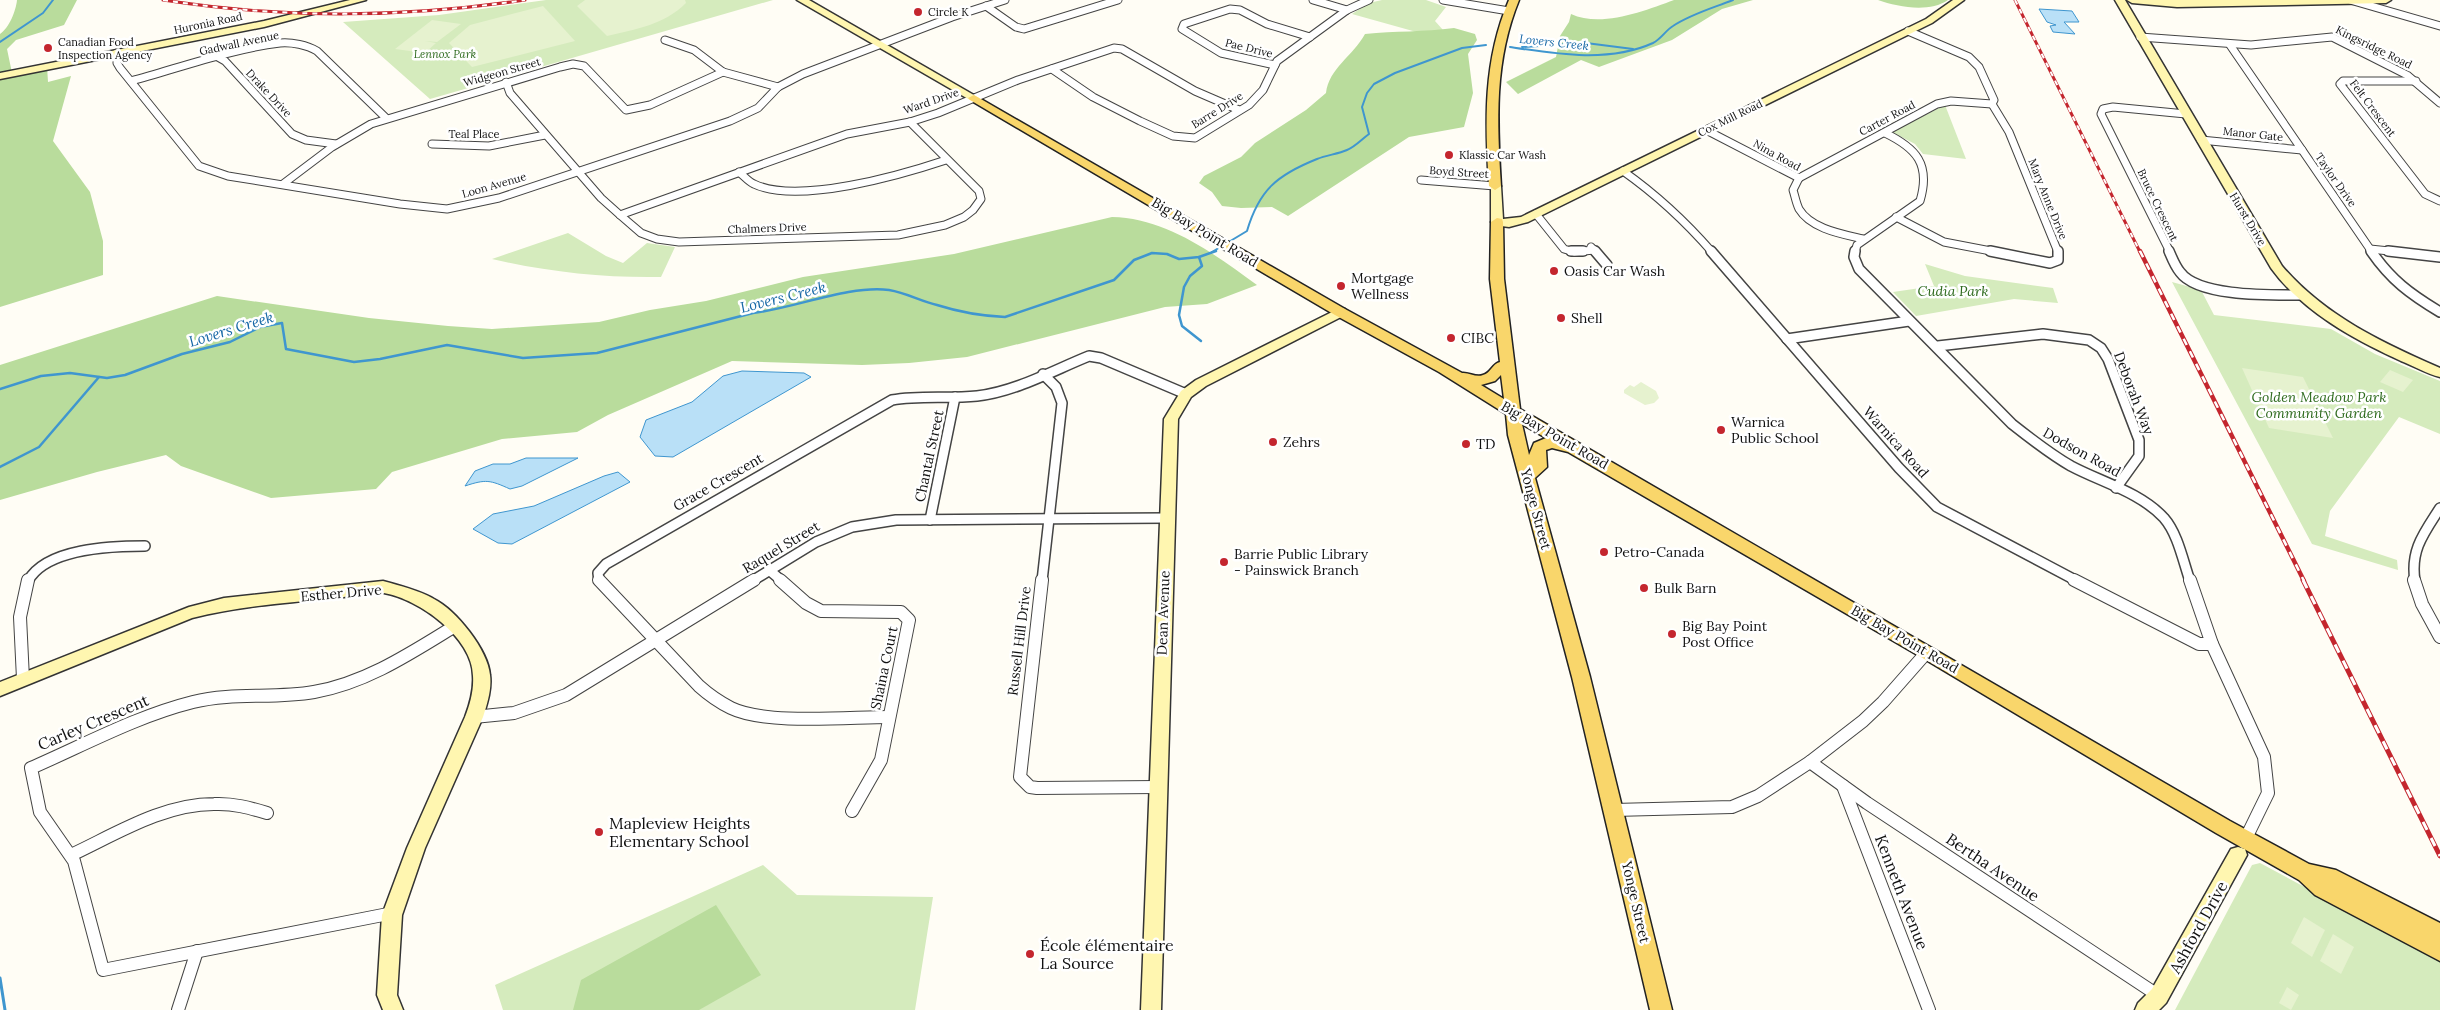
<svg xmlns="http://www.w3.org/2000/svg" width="2440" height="1010" font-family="Lora,serif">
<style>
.green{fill:#d5ebbd}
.forest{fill:#b9dc9c}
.pitch{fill:#e6f2cf}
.water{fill:#b9e0f7;stroke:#3f96cf}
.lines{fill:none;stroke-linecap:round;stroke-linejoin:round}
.stream-far2{stroke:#3f96cf;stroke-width:2}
.stream-far1{stroke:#3f96cf;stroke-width:2.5}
.stream{stroke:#3f96cf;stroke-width:3}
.street-far2-casing{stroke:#444;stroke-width:9}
.street-far1-casing{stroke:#444;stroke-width:12}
.street-casing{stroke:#444;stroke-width:14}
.secondary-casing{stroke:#333;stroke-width:3}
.primary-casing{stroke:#222;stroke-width:3}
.street-far2{stroke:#fff;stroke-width:7}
.street-far1{stroke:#fff;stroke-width:9}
.street{stroke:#fff;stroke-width:12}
.secondary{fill:#fff6b0;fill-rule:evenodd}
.primary{fill:#f9d66b;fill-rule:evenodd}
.rail-far2-casing{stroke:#c4262e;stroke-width:3}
.rail-far1-casing{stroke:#c4262e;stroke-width:4.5}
.rail-casing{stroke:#c4262e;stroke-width:5}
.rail-far2{stroke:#fff;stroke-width:2;stroke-dasharray:5;stroke-linecap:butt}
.rail-far1{stroke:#fff;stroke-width:2.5;stroke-dasharray:7;stroke-linecap:butt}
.rail{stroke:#fff;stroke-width:3;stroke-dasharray:9;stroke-linecap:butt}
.poi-dot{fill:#c4262e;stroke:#fff;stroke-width:2}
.labels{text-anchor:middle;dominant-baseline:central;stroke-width:5;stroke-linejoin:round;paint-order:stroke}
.far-poi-label{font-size:11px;fill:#111;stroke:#fff;text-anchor:start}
.far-street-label{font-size:11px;fill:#111;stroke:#fff}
.far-park-label{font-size:11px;font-style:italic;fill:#2f6b1f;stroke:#fff}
.far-water-label{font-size:12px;font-style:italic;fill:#1768a6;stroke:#fff}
.street-label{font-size:14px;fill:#111;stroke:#fff}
.poi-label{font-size:14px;fill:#111;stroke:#fff;text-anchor:start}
.park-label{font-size:14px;font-style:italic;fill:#2f6b1f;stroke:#fff}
.water-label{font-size:15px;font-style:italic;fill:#1768a6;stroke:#fff}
.near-street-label{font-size:16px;fill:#111;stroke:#fff}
.near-poi-label{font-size:16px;fill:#111;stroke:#fff;text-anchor:start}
</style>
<rect width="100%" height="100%" fill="#fffdf5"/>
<g class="green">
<path d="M546,0H773L430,99L343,22L439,15Z"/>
<path d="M1382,0H1426L1446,7L1435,21L1443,30L1420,33L1352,14L1369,3Z"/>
<path d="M1945,105L1966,159L1923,154L1915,144L1892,132Z"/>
<path d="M568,233L606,256L623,263L647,243L675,247L661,277C604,278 547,272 492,259Z"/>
<path d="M1925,264L1965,276L2053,288L2058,303L2014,299L1916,316L1893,292L1934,286Z"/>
<path d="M2172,282L2201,290L2214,315L2331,329L2375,354L2440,381V434L2399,417L2330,511L2325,536L2397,560L2398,570L2312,544Z"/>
<path d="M2260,863L2440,960V1010H2175L2252,865Z"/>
<path d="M763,865L797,895L933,897L915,1010H503L495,985Z"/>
</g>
<g class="forest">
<path d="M17,0H77L64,25L16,40L7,49L12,73L47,66L48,82L71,76L53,141L90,192L103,241V275L0,307V34C9,28 16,11 17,0Z"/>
<path d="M1674,0H1753L1722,9L1672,40L1599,67L1581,60L1518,94L1506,82L1556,57L1560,36L1569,22L1571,14C1601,28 1644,11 1674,0Z"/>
<path d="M1878,0H1948C1929,13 1898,7 1878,0Z"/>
<path d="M1454,28L1475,34L1477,40L1468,54L1473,93L1464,127L1409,137L1288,216L1272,207L1241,208L1222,206L1212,192L1199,183L1204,176L1241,157L1255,143L1306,110L1326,93C1329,68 1353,56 1365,34C1395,31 1424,32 1454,28Z"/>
<path d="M1112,217C1167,218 1214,254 1257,285L1207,304L1165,307L967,357L909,363L862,365L732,361L608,415L577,432L502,439L392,472L376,489L271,498L181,466L166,455L97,472L0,500V365L217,296L369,318L448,326L492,329L599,322L650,310L706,301L803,277L954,254Z"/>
<path d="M716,905L761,975L699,1010H573L581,980Z"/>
</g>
<g class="pitch">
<path d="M585,0H685L686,3C664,25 636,29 607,36L577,6Z"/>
<path d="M543,6L575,41L472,67L449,43L470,25Z"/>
<path d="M432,20L461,24L437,42L425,41L436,43L425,53L395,49Z"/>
<path d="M2242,368L2303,377L2333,438L2269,428Z"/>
<path d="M2390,370L2413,380L2403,392L2380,382Z"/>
<path d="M1641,382L1656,391L1659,398L1654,403L1645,405L1624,393V390L1630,385L1634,387Z"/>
<path d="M2304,917L2325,930L2312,957L2291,943Z"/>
<path d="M2333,934L2354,947L2341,974L2320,961Z"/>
<path d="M2287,987L2299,995L2291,1010L2279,1003Z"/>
</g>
<g class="water">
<path d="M2039,9L2072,11L2079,22H2064L2075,34L2053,32L2050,26L2056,25L2047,22Z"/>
<path d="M742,371L804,373L811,377L673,457L655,456L640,437L646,420L692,402L723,376Z"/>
<path d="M526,458H578L522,486L510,489C490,480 486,479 465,486L475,471L493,464H510Z"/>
<path d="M618,472L630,482L512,544L498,543L473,529L493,514L534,506L604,476Z"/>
</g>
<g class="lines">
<g class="stream-far2">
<path d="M0,42L43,13L53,0"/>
<path d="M1510,47C1556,54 1609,63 1653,43C1661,39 1666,30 1673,26C1691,14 1713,8 1733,0"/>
<path d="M1522,47L1586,43L1633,49"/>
<path d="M1212,252L1247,231C1259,190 1277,175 1317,159C1327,155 1338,154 1347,150C1355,147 1362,139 1369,134L1362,107L1367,93L1374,84L1395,73L1462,48L1486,45"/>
</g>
<g class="stream-far1">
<path d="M1199,257L1202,266L1190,276L1184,287L1179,315L1182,326L1201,341"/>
<path d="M0,389L41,376L70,373L107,378L125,375L182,354L230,342L260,327L282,323L286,349L354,362L380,359L447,345L523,358L597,353L753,313C796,308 848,285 889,290C907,293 920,301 937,305C959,312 982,316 1005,317L1114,280L1134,260L1152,253L1167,254L1179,259L1199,257L1216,251"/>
<path d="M0,467L39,447L99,377"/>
</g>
<path class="stream" d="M0,978L5,1010"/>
<defs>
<g id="street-far2">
<path d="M1313,0L1347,10"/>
<path d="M1443,0L1509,11"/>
<path d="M2350,0L2440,26"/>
<path d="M986,6L1016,27L1024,29L1118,0"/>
<path d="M1908,31L1969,57L1979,67L1994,100L1992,104L2009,132L2058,252"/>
<path d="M2140,37L2251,45L2332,37L2407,75L2440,103"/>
<path d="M665,40L694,50L723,72L778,87"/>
<path d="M2230,45L2372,252"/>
<path d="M117,53V63L120,68L199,166L228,176L400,204L447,209L499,198L730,121L758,108L778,87L803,74L952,17L1005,0"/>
<path d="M218,57L225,61L292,134L306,140L336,144"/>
<path d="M1275,65L1221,53L1182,29L1184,24L1230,9L1240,10L1267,24L1310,37"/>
<path d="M1052,69L1093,97L1140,121L1173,136L1195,138L1249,105L1263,90L1277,61L1347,10L1369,0"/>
<path d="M131,81C179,68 231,49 280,43C292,42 307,45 317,51L386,118"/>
<path d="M2416,81H2343L2340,84L2425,194L2440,201"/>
<path d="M506,82L510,93L601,198L620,215L641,233L657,239L679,242L898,235L945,225L964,217L973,210L981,199L979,191L910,122"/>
<path d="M1706,130L1799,178"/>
<path d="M2201,140L2302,150"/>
<path d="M432,144L489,146L545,135"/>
<path d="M1623,171C1657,195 1685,221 1712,252"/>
<path d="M739,172C744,176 749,182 754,184C798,205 901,175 946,160"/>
<path d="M1799,178L1937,104L1951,101L1992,104"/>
<path d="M1799,178L1793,190C1795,196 1796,203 1799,209C1811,229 1842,234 1863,239"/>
<path d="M1421,180L1495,186"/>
<path d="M283,184L332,147L371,124L560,67L573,64L584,66L626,110L650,105L723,72"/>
<path d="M1536,214L1564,249L1574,252L1594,250"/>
<path d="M620,215L847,134L910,122L938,113L1018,80L1114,48L1122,49L1195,91L1239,110"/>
<path d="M1896,217L1944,242L1996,252"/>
<path d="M1591,247L1596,252"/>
<path d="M2370,249L2399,252"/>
<path d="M1855,252L1857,245L1920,201C1931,164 1916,148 1885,133"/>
<path d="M2170,252L2101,114L2103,109L2113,107L2186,114"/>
</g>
<g id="street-far1">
<path d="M1571,251H1583"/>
<path d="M1595,251L1607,265"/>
<path d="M1711,251L1899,468L1937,507L2077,581"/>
<path d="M1855,251L1854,257L1859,269L2012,424C2031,439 2050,454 2071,466C2101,482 2140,492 2164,518C2178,534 2183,561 2190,581"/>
<path d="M1990,251L2050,263L2058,260V251"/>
<path d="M2169,251C2172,258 2175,266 2180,272C2198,297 2271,295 2300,295"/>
<path d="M2371,251C2391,280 2410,294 2440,312"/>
<path d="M2388,251L2440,257"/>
<path d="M1787,339L1909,321"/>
<path d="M1938,346L2043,334L2089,340L2101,348L2108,359L2139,440V456L2116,488"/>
<path d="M930,520L955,397"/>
<path d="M769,570L782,581"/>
<path d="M28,581C46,548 112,546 145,546"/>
<path d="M599,581L598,573L606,564L892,400C920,395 948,399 977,396C1015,392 1054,370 1089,356L1101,358L1186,394"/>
<path d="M752,581L816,542L852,527L896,520L1166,518"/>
<path d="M1042,581L1062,403L1056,387L1043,374"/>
<path d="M2415,581C2410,550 2424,533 2440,508"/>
</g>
<g id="street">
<path d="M599,580L699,686C709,695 719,702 731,708C766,725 848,717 889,717"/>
<path d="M780,580L806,603L821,611L901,612L909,620L881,760L852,811"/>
<path d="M1042,580L1020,777L1030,787L1037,788L1158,787"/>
<path d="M2074,580L2199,644H2212"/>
<path d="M2190,580L2212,644L2264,757L2268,793L2244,842"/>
<path d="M2414,580L2422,604L2440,637"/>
<path d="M23,679L20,617L28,580"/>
<path d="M474,717L514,713L566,695L754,580"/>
<path d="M1810,762L1867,803L2159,996"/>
<path d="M1843,786L1929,1010"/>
<path d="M1614,810L1732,807L1758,796L1810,762L1863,721L1883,702L1927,652"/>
<path d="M71,855C116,834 163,804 214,804C233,803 250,808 267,813"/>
<path d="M393,913L103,970L74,861L40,812L31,768C84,745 137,716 193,702C233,692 274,699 314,692C366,683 411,653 455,626"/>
<path d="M178,1010L197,951"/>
</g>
<g id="secondary">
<path d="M350,0H366L264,27L0,79V73L264,21Z"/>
<path d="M797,0H809L979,98L974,101L970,100Z"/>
<path d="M1953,0H1964L1932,23L1528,222L1509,227L1493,225L1491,222V184H1499L1501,186L1503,219L1521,217L1926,19Z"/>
<path d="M2115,0H2125L2282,266C2325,316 2381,342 2440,368V377C2427,374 2414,366 2401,361C2353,339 2303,312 2271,268Z"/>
<path d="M2127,0H2391L2386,3L2177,7L2132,3Z"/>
<path d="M1340,308L1345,309L1346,312L1345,315L1206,386L1191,397L1178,419L1161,1010H1141L1164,419L1181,391L1196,380Z"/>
<path d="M383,581C401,586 418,590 434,599C456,610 488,650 490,675C492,689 487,704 483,717L425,848L402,915L397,995L403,1010H383L377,995L382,915L407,848L465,717C470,704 474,690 473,676C473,638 419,599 384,593C369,591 350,597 335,598C287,603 239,606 192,618L0,696V682L189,607L224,598Z"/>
<path d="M2238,847L2245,849L2247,855L2166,1003L2159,1010H2135L2138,1003L2152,989L2231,849Z"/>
</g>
<g id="primary">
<path d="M1509,0H1519C1494,61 1497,121 1501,186L1495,190L1489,186C1485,121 1483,61 1509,0Z"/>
<path d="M974,95L1345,309L1462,373C1469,372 1476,378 1483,375C1491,373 1492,364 1500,362L1490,279L1491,222L1497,218L1502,219L1503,222L1504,279L1520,409L2230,821L2309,864L2336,870L2440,923V961L2315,895L2299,880L2216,833L1921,657L1568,452L1552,448L1546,450L1547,467L1535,478L1590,677L1672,1010H1650L1572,677L1508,435L1506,414L1439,372L1335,315L970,100L968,98ZM1501,375L1504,399L1481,385L1495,381ZM1522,424L1546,438L1534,443L1529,455Z"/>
</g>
</defs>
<use href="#street-far2" class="street-far2-casing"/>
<use href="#street-far1" class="street-far1-casing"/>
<use href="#street" class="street-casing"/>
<use href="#secondary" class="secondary-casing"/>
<use href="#primary" class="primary-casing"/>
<use href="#street-far2" class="street-far2"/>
<use href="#street-far1" class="street-far1"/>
<use href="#street" class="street"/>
<use href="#secondary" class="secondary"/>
<use href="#primary" class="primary"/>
<defs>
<g id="rail-far2">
<path d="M163,0C286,19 402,18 525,0"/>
<path d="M2015,0L2140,252"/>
</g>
<path id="rail-far1" d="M2140,251L2304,581"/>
<path id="rail" d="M2303,580L2440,856"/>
</defs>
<use href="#rail-far2" class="rail-far2-casing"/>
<use href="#rail-far1" class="rail-far1-casing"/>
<use href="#rail" class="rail-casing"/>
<use href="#rail-far2" class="rail-far2"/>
<use href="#rail-far1" class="rail-far1"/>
<use href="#rail" class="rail"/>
</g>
<g class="poi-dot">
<circle cx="918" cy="12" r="5"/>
<circle cx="48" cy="48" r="5"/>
<circle cx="1449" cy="155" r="5"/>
<circle cx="1554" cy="271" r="5"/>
<circle cx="1341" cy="286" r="5"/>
<circle cx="1561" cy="318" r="5"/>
<circle cx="1451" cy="338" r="5"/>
<circle cx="1721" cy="430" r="5"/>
<circle cx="1273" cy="442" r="5"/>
<circle cx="1466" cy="444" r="5"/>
<circle cx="1604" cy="552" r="5"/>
<circle cx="1224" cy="562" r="5"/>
<circle cx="1644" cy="588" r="5"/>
<circle cx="1672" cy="634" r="5"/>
<circle cx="599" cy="832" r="5"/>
<circle cx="1030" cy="954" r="5"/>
</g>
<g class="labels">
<g class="far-poi-label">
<text x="928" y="12">Circle K</text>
<text x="58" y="42">Canadian Food<tspan x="58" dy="13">Inspection Agency</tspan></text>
<text x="1459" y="155">Klassic Car Wash</text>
</g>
<g class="far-street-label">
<text transform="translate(208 23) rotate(-12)">Huronia Road</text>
<text transform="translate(239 43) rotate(-12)">Gadwall Avenue</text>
<text transform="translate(2374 47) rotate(26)">Kingsridge Road</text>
<text transform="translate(1249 48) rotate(14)">Pae Drive</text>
<text transform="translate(502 72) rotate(-16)">Widgeon Street</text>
<text transform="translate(269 93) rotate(47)">Drake Drive</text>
<text transform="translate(931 101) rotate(-19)">Ward Drive</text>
<text transform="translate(2373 108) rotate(53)">Felt Crescent</text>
<text transform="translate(1217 110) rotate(-32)">Barre Drive</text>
<text transform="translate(1730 118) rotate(-26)">Cox Mill Road</text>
<text transform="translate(1887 118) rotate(-28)">Carter Road</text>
<text x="474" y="134">Teal Place</text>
<text transform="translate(2253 134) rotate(6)">Manor Gate</text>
<text transform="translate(1777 155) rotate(29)">Nina Road</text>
<text transform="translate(1459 172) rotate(4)">Boyd Street</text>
<text transform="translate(2336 180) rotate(55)">Taylor Drive</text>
<text transform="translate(494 185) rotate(-16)">Loon Avenue</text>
<text transform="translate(2048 199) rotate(68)">Mary Anne Drive</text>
<text transform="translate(2158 205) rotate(64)">Bruce Crescent</text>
<text transform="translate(2248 219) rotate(59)">Hurst Drive</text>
<text transform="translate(767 228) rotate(-2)">Chalmers Drive</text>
</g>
<g class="far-park-label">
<text x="445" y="54">Lennox Park</text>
</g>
<g class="far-water-label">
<text transform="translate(1554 42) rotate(6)">Lovers Creek</text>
</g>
<g class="street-label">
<text transform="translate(1205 232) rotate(31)">Big Bay Point Road</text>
<text transform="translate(2134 393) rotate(69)">Deborah Way</text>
<text transform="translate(1555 435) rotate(30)">Big Bay Point Road</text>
<text transform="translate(1896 442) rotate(48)">Warnica Road</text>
<text transform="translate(2082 452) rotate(29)">Dodson Road</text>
<text transform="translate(929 456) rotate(-78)">Chantal Street</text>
<text transform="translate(718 482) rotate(-30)">Grace Crescent</text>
<text transform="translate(1536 509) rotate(75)">Yonge Street</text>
<text transform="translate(781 547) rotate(-31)">Raquel Street</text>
<text transform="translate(341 593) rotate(-5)">Esther Drive</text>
<text transform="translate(1163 613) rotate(-88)">Dean Avenue</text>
<text transform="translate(1905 639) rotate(30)">Big Bay Point Road</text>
<text transform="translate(1019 641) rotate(-83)">Russell Hill Drive</text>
<text transform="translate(884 668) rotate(-78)">Shaina Court</text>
<text transform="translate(1636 902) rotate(77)">Yonge Street</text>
</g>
<g class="poi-label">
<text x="1564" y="271">Oasis Car Wash</text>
<text x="1351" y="278">Mortgage<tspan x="1351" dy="16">Wellness</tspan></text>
<text x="1571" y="318">Shell</text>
<text x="1461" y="338">CIBC</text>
<text x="1731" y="422">Warnica<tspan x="1731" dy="16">Public School</tspan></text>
<text x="1283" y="442">Zehrs</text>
<text x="1476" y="444">TD</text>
<text x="1614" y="552">Petro-Canada</text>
<text x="1234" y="554">Barrie Public Library<tspan x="1234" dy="16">- Painswick Branch</tspan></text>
<text x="1654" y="588">Bulk Barn</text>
<text x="1682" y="626">Big Bay Point<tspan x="1682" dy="16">Post Office</tspan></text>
</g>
<g class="park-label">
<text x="1953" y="291">Cudia Park</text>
<text x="2319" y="397">Golden Meadow Park<tspan x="2319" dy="16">Community Garden</tspan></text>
</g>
<g class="water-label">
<text transform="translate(783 297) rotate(-14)">Lovers Creek</text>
<text transform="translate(231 329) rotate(-17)">Lovers Creek</text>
</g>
<g class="near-street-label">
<text transform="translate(93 722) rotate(-23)">Carley Crescent</text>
<text transform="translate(1993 867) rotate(34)">Bertha Avenue</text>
<text transform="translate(1902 892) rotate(69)">Kenneth Avenue</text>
<text transform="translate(2198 927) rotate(-61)">Ashford Drive</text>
</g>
<g class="near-poi-label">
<text x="609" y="823">Mapleview Heights<tspan x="609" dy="18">Elementary School</tspan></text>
<text x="1040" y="945">École élémentaire<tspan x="1040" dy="18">La Source</tspan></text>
</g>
</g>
</svg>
